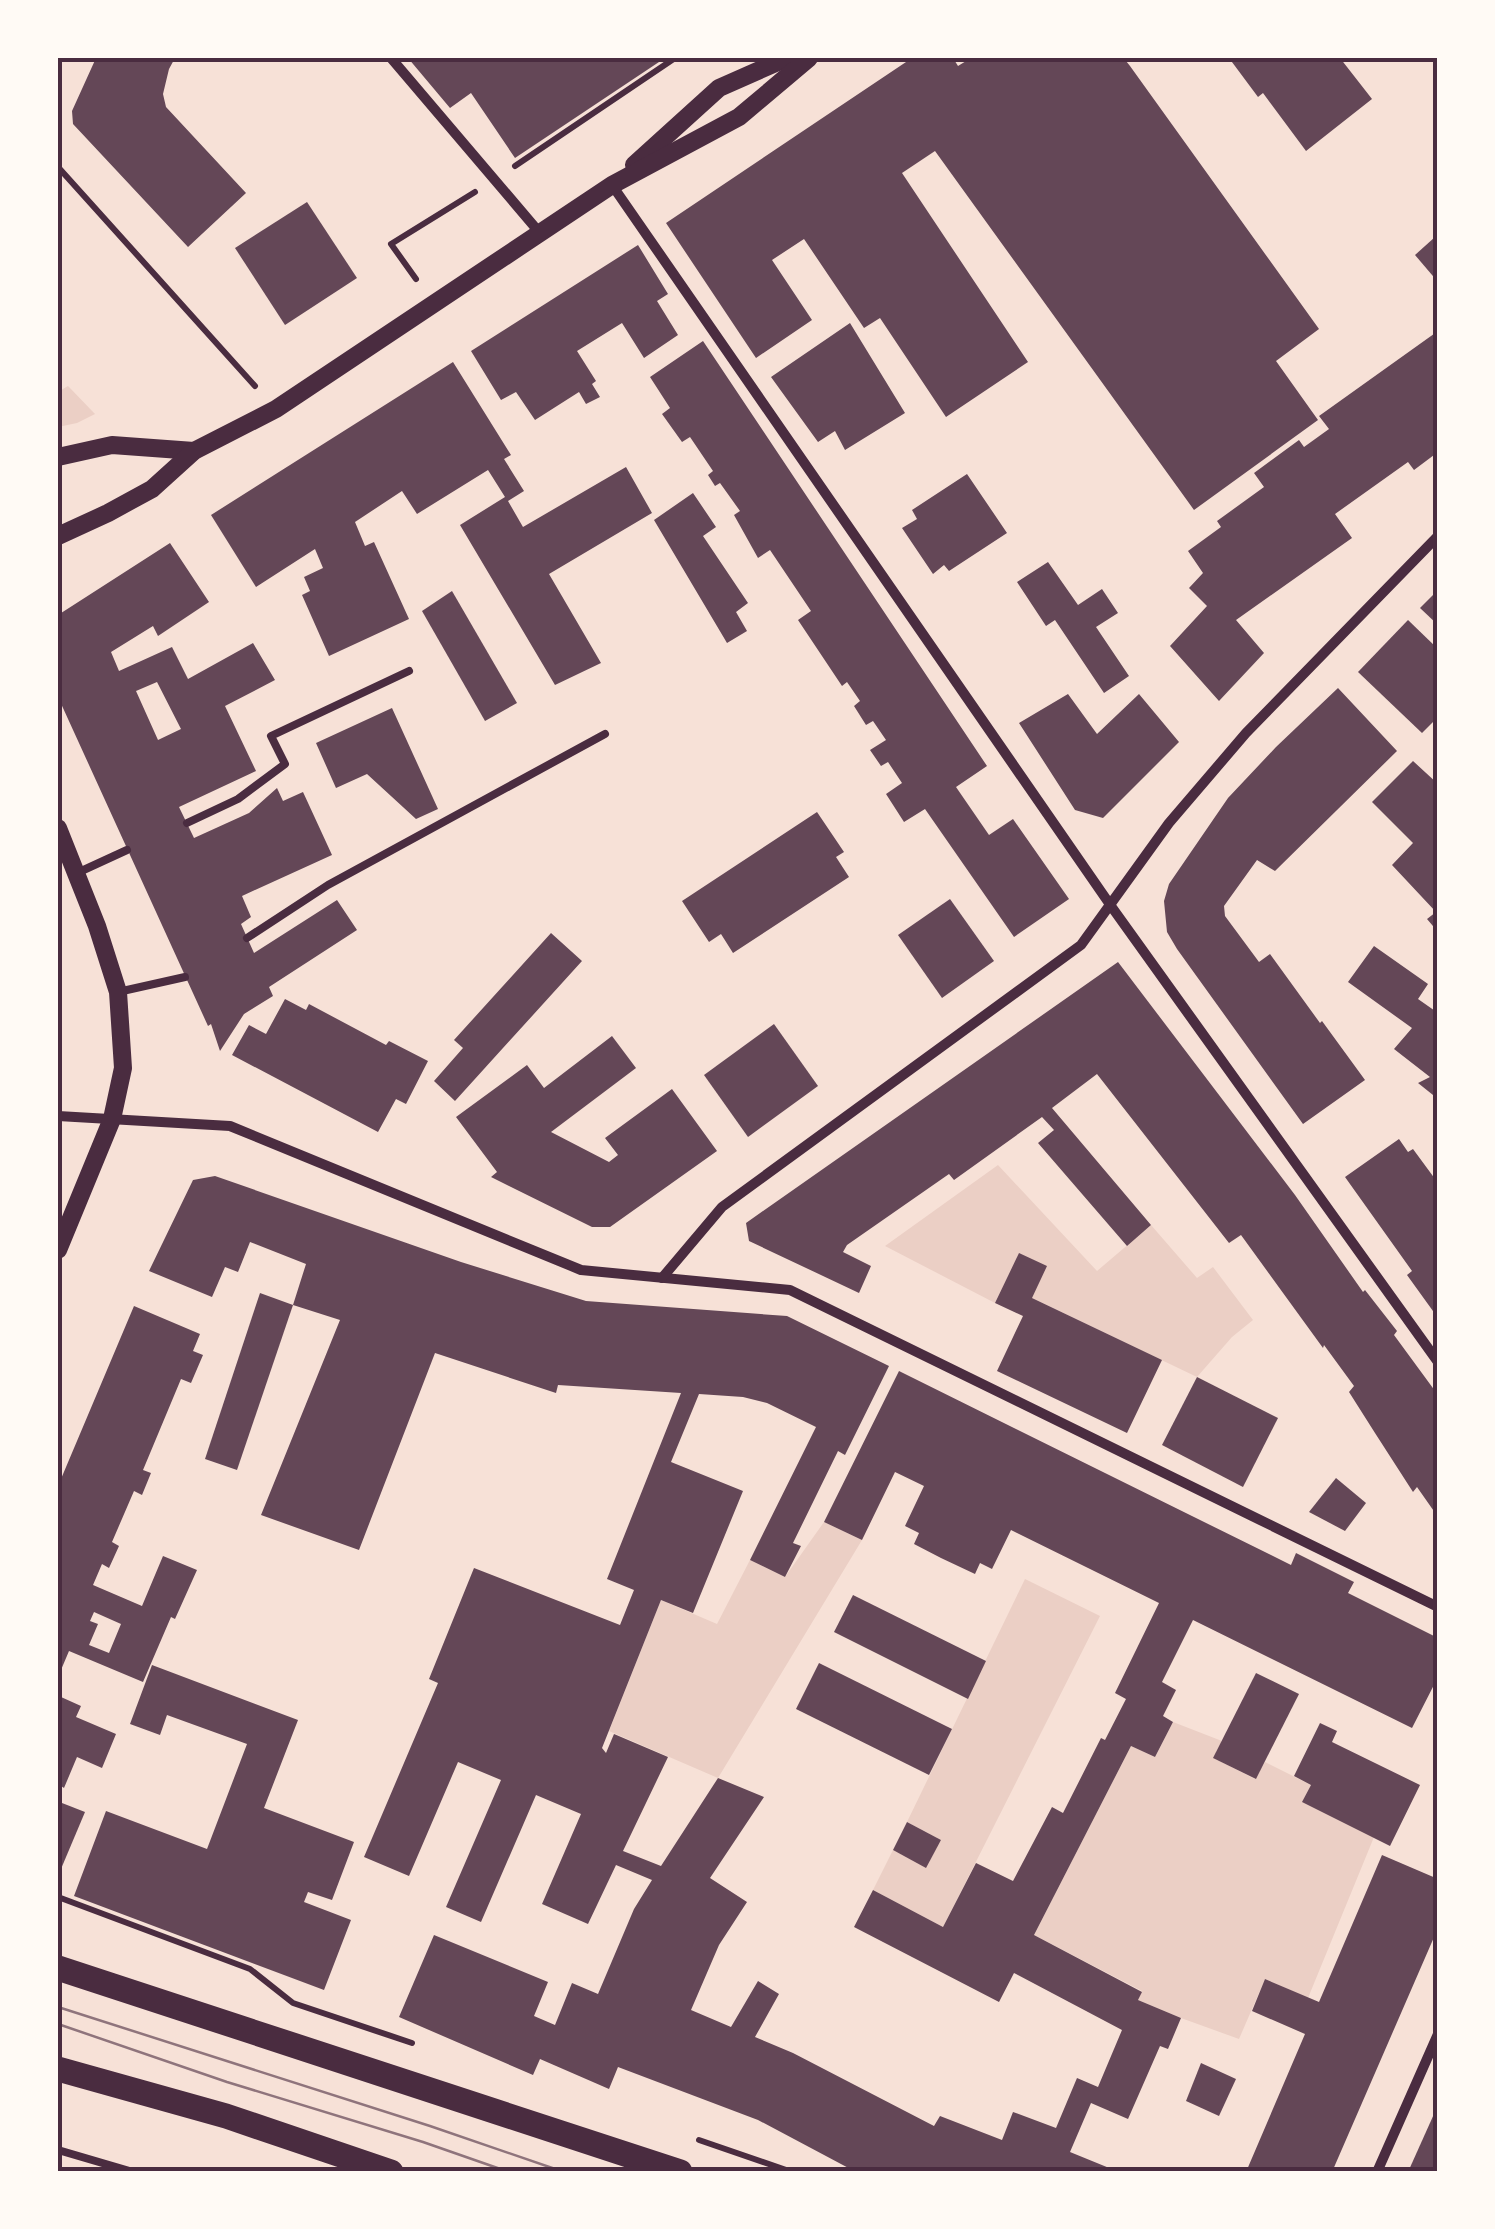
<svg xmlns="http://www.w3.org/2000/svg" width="1495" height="2229" font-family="'Crimson Pro',serif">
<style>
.green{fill:#ebcfc5}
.building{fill:#644757;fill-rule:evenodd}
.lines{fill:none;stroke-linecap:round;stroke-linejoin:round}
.path{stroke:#4a2c40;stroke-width:6}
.service{stroke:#4a2c40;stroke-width:8}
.minor{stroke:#4a2c40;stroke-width:10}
.tertiary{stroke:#4a2c40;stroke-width:18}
.primary{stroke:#4a2c40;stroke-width:25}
.tram{stroke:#8f747c;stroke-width:2.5}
.neatline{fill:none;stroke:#4a2c40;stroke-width:4}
</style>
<rect width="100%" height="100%" fill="#f7e1d7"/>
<g class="green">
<path d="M68,386L95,414L77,423L58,427V392Z"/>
<path d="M998,1165L1097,1271L1151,1225L1197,1278L1213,1267L1253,1320L1232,1337L1197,1377L1032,1298L1019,1254L995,1303L885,1246Z"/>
<path d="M824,1522L862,1540L718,1778L609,1731L661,1600L717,1624L750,1560L785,1577Z"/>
<path d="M1025,1579L1100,1616L943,1927L873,1890L893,1850L926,1867L941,1840L907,1822Z"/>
<path d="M1173,1722L1222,1741L1214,1758L1255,1779L1265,1762L1311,1785L1303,1801L1374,1837L1308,1998L1265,1979L1239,2039L1181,2018L1138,2000L1142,1991L1034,1935L1131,1746L1155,1757Z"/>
</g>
<g class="building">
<path d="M96,58H175L169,69L163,94L166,107L246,193L188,247L73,124L72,111Z"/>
<path d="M408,58H665L515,158L471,93L450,108Z"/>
<path d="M912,58H953L958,66L971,58H1132L1126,61L1130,66L1319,329L1276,361L1318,420L1194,510L935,151L902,173L1028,362L946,417L880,318L864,328L804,239L772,260L812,320L756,358L666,223Z"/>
<path d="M1229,58H1340L1372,99L1306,151L1263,93L1258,97Z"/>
<path d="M307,202L357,278L285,325L235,248Z"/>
<path d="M1435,237L1438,240V282L1415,255Z"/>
<path d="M638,245L668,294L657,301L678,335L644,358L622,323L577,351L596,381L592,384L600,397L586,404L579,392L535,420L516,392L501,400L471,351Z"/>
<path d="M850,323L905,413L845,450L835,431L818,442L771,377Z"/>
<path d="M1438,331V452L1414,470L1408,462L1335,514L1352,538L1236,620L1264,653L1219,701L1170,646L1207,606L1189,588L1203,573L1188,551L1221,527L1217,521L1264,487L1254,473L1299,440L1304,447L1329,429L1319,416Z"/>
<path d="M703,341L987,766L956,787L989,835L1013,819L1069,899L1014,937L925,809L904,822L886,794L902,783L888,762L881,766L870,750L886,740L873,721L866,725L854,706L860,701L847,682L842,686L798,620L811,611L770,550L758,558L734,515L740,511L720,483L715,486L708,475L713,471L690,437L682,442L662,414L670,408L650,377Z"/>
<path d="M453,362L511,455L504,459L524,491L508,501L523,527L626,467L652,513L549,574L601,663L555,685L460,525L505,497L488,470L417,514L402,491L355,522L365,546L374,542L409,619L329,656L302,595L310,591L304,577L323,568L315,549L256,587L211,515Z"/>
<path d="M967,474L1007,533L949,571L944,565L933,574L902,528L917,519L912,510Z"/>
<path d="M693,493L716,527L703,536L748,603L736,612L747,631L727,643L654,520Z"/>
<path d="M170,543L209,602L158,636L153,626L111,652L119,671L172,647L188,679L253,643L275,680L225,706L256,771L179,807L194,838L249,813L277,788L283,801L303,792L332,855L242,896L251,917L241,924L254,953L337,900L357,930L269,987L273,996L244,1014L220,1051L211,1024L208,1026L58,697V615ZM157,682L181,729L158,740L136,691Z"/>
<path d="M1048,562L1078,605L1102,589L1118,613L1096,627L1129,676L1104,693L1055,620L1046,626L1017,582Z"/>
<path d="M1438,590V625L1420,608Z"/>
<path d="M452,591L517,703L485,721L422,611Z"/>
<path d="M1408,620L1438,649V717L1422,733L1358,672Z"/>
<path d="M1338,688L1397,751L1275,871L1257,860L1224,906L1225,916L1259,962L1270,954L1320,1023L1322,1021L1365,1080L1303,1124L1177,949L1167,932L1164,901L1169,884L1228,798L1276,747Z"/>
<path d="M1068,694L1097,734L1139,694L1179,742L1103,818L1075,810L1019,723Z"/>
<path d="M392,708L438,809L416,819L367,774L336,788L316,743Z"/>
<path d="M1413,761L1438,784V932L1427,919L1436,912L1392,865L1413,843L1372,802Z"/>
<path d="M817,812L844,852L836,857L849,877L733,953L721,934L709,942L682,901Z"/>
<path d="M950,899L994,961L942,998L898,935Z"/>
<path d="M551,933L582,961L455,1101L434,1081L463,1048L454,1040Z"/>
<path d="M1374,946L1428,984L1418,999L1438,1013V1040L1435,1044L1438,1047V1099L1418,1083L1430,1077L1394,1049L1412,1028L1348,982Z"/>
<path d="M1118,962L1295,1195L1363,1292L1365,1290L1397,1331L1394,1335L1438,1395V1517L1417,1487L1413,1492L1375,1433L1349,1392L1354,1386L1324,1345L1323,1348L1241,1235L1229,1243L1097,1074L1052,1108L1151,1225L1127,1246L1038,1143L1054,1130L1042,1117L954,1180L949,1174L847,1245L843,1252L871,1266L859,1293L749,1241L746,1223Z"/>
<path d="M285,999L306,1010L309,1004L386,1045L389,1041L428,1061L406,1104L396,1099L378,1132L232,1055L249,1025L266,1034Z"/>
<path d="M774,1024L818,1086L748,1137L704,1075Z"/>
<path d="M612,1036L636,1068L551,1132L609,1162L618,1155L605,1138L672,1089L717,1151L610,1227H592L491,1177L497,1172L456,1117L527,1065L544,1088Z"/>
<path d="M1399,1139L1408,1152L1413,1149L1438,1183V1318L1407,1275L1412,1271L1345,1177Z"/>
<path d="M215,1176L461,1262L586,1301L787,1316L889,1366L845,1455L838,1451L793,1543L801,1546L785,1577L750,1560L816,1427L767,1403L743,1397L699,1394L671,1462L743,1491L693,1613L661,1600L602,1748L606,1753L614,1734L668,1757L623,1851L661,1866L718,1778L764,1797L710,1878L747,1902L719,1945L691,2010L731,2027L758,1981L779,1994L755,2037L793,2053L934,2126L940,2116L1002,2140L1013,2112L1056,2128L1077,2078L1098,2087L1122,2030L1014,1973L999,2002L854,1927L873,1890L943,1927L976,1863L1013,1881L1052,1807L1063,1813L1101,1738L1105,1740L1126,1699L1115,1693L1159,1603L1011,1530L992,1569L980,1563L975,1574L941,1558L914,1544L919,1533L905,1526L924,1486L895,1472L862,1540L824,1522L899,1371L1291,1565L1296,1553L1354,1582L1348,1593L1438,1638V1677L1412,1728L1193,1620L1162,1682L1176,1690L1163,1716L1173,1722L1155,1757L1131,1746L1034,1935L1142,1992L1138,2000L1181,2018L1168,2049L1160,2046L1128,2119L1091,2103L1070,2152L1119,2172H856L758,2120L618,2067L609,2089L540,2059L533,2075L399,2017L434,1935L548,1982L534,2016L555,2025L572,1983L598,1994L634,1909L652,1880L616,1865L588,1924L542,1904L581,1814L536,1795L481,1922L446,1907L501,1780L458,1762L409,1876L364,1857L438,1683L429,1679L474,1568L620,1625L634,1590L607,1579L681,1393L558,1385L556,1393L435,1353L359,1550L261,1515L340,1320L293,1305L306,1264L250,1242L238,1272L225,1267L212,1297L149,1271L193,1180Z"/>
<path d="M1019,1253L1047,1266L1032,1298L1162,1360L1127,1433L997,1371L1023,1316L995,1303Z"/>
<path d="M260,1293L293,1305L237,1470L205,1459Z"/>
<path d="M134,1306L200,1334L193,1351L203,1355L191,1383L181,1379L143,1470L151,1473L142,1495L134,1491L112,1542L119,1546L109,1568L102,1564L93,1585L142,1606L163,1556L197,1570L175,1619L171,1617L143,1682L69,1651L58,1677V1486ZM94,1612L121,1624L109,1653L89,1645L98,1624L90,1621Z"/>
<path d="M1197,1377L1278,1418L1243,1487L1162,1445Z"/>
<path d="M1336,1478L1366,1503L1345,1531L1309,1512Z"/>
<path d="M853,1595L986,1661L968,1699L834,1632Z"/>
<path d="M819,1663L952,1729L929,1775L796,1709Z"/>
<path d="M152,1665L298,1720L264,1808L354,1842L332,1900L308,1892L304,1902L351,1920L324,1990L74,1896L106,1811L207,1849L247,1744L167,1715L160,1735L130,1724Z"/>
<path d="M1256,1673L1299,1694L1256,1779L1213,1758Z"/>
<path d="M61,1697L81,1706L76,1717L116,1734L102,1768L77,1757L64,1788L58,1784V1706Z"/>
<path d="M1320,1723L1337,1731L1332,1742L1420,1785L1390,1846L1302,1802L1311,1785L1294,1776Z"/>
<path d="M62,1803L85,1812L58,1876V1814Z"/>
<path d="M907,1822L941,1840L926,1868L893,1850Z"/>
<path d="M1382,1855L1438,1879V1928L1332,2172H1246L1305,2034L1252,2011L1265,1979L1319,2002Z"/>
<path d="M1201,2063L1236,2079L1219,2116L1186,2101Z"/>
<path d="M1438,2107V2172H1408L1434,2114Z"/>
</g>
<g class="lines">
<g class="path">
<path d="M515,166L675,58"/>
<path d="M58,167L255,386"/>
<path d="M416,279L391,244L475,192"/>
<path d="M58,1897L250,1969L293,2003L412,2043"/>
<path d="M699,2140L792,2172"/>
</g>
<g class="service">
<path d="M187,823L238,799L285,764L271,736L409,671"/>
<path d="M77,873L127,850"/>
<path d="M247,938L328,885L605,734"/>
<path d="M118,992L185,977"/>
<path d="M58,2150L133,2172"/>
</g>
<g class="minor">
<path d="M391,58L539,232"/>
<path d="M612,185L1111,906L1438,1362"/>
<path d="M58,1116L230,1126L581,1270L790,1290L1438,1607"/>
<path d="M662,1278L722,1207L1081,945L1169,823L1246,733L1438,536"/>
<path d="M1377,2172L1438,2034"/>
</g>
<g class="tertiary">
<path d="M634,165L719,88L787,58"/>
<path d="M58,457L112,445L194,451"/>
<path d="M58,536L108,513L152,489L194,451L276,409L612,185L739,117L809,58"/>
<path d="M58,828L97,926L118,992L123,1068L112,1119L58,1250"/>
</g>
<g class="primary">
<path d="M58,1968L680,2172"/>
<path d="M58,2069L226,2116L391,2172"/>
</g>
<g class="tram">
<path d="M58,2007L430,2126L564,2172"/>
<path d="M58,2024L227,2082L423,2142L509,2172"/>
</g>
</g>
<rect width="1495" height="2229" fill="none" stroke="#fffaf5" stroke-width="120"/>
<rect x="60" y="60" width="1375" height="2109" class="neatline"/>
</svg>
